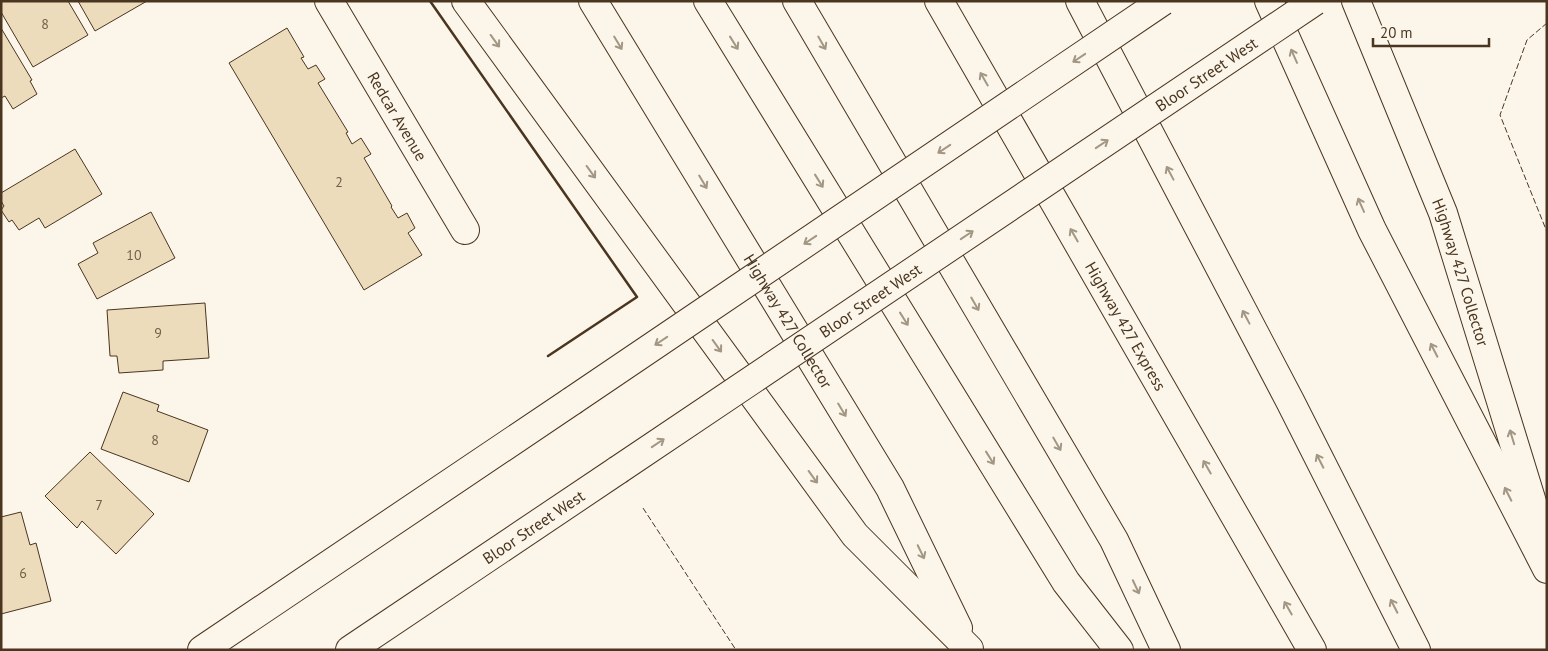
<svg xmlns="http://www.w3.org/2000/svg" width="1548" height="651" font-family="'PT Sans',sans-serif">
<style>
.building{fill:#ecdcbc;stroke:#4a3520}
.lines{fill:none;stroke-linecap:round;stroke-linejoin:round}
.minor-casing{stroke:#4a3520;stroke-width:30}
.major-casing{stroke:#4a3520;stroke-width:30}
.highway-casing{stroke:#4a3520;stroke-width:30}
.minor{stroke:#fbf6e9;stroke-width:28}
.major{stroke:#fbf6e9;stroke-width:28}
.highway{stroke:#fbf6e9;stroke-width:28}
.major-bridge-casing{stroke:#4a3520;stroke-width:30;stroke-linecap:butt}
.major-bridge{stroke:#fbf6e9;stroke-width:28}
.fence{stroke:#4a3520;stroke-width:1;stroke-dasharray:6 2.5;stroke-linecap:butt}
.wall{stroke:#4a3520;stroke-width:2.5}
.oneway{stroke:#a29684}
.labels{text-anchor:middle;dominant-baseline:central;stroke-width:4;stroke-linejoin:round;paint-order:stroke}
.number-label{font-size:14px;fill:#725f47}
.street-label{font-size:16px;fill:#4a3520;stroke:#fbf6e9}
</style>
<rect width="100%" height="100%" fill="#fbf6e9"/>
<g class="building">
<path d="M1,1H68L88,35L33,67L1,12Z"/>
<path d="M78,1H147L95,31Z"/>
<path d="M1,28L32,80L30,81L37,94L13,109L5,96L1,98Z"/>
<path d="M287,28L304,57L301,58L308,69L316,65L325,79L318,83L348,132L346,133L352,144L361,138L371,154L364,158L392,206L391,207L398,218L407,213L415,228L408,233L422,255L364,290L229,63Z"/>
<path d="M75,149L102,194L45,228L39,218L19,230L12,220L9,222L1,210L4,206L1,201V193Z"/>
<path d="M151,212L175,258L97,299L78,264L98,253L93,243Z"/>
<path d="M205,303L209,358L163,361V370L119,373L117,356H110L107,310Z"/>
<path d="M123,392L159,405L157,411L208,430L189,482L101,449Z"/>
<path d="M90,452L154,514L116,554L82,521L77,528L45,496Z"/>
<path d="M21,512L30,545L36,543L51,601L1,614V517Z"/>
</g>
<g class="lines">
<defs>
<g id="minor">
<path id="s1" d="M329,1L465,230"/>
</g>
<g id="major">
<path d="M202,650L572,401"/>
<path id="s2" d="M350,650L618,470"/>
</g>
<g id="highway">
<path d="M466,1L855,535L969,649"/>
<path id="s3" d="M593,1L890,488L958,628"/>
<path d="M708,1L1066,582L1119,650"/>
<path d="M797,1L1114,540L1166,650"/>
<path id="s4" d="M939,1L1312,650"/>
<path d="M1080,1L1290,401L1416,650"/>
<path d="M1269,1L1372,230L1547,569"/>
<path id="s5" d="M1356,1L1443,213L1540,528"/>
</g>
</defs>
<use href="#minor" class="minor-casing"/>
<use href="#major" class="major-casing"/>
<use href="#highway" class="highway-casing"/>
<use href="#minor" class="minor"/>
<use href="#major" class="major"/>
<use href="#highway" class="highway"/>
<defs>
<g id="major-bridge">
<path d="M572,401L1163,1"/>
<path id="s6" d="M618,470L1315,1"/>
</g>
</defs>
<use href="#major-bridge" class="major-bridge-casing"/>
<use href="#major-bridge" class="major-bridge"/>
<g class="fence">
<path d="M1547,23L1527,40L1500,115L1547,232"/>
<path d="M643,508L736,650"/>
</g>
<path class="wall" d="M430,1L637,297L548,356"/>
</g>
<defs><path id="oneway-shaft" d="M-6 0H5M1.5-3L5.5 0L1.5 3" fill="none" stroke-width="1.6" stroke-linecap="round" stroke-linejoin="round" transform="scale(1.25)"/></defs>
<g class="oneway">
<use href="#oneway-shaft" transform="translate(495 41) rotate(54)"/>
<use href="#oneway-shaft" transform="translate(618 43) rotate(59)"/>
<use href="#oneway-shaft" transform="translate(734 43) rotate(58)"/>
<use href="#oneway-shaft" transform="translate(822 43) rotate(60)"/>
<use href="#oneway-shaft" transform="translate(1294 56) rotate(-114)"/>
<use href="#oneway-shaft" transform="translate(1079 58) rotate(146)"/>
<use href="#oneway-shaft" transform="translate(984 79) rotate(-120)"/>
<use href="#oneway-shaft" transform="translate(1102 144) rotate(-34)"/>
<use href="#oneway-shaft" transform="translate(944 149) rotate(146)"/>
<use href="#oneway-shaft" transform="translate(591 172) rotate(54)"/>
<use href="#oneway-shaft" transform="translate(1170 173) rotate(-118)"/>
<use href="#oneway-shaft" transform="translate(819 181) rotate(58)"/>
<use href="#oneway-shaft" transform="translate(703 182) rotate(59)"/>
<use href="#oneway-shaft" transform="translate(1361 205) rotate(-114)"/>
<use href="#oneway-shaft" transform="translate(967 235) rotate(-34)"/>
<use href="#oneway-shaft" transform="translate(1074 235) rotate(-120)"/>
<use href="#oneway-shaft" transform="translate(810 240) rotate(146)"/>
<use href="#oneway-shaft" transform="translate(975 304) rotate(60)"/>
<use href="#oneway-shaft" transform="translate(1246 317) rotate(-118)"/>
<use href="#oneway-shaft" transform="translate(904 319) rotate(58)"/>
<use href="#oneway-shaft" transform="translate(661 341) rotate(146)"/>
<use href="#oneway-shaft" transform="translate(717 346) rotate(54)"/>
<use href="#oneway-shaft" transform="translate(1434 350) rotate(-117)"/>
<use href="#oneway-shaft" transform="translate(842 410) rotate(59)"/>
<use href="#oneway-shaft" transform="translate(1512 437) rotate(-107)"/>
<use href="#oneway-shaft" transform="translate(658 443) rotate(-34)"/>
<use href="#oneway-shaft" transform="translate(1057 444) rotate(60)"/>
<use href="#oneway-shaft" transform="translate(990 458) rotate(58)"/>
<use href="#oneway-shaft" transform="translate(1320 461) rotate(-117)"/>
<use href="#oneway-shaft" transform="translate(1207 467) rotate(-120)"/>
<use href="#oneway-shaft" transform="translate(813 477) rotate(54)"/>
<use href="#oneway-shaft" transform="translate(1508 494) rotate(-117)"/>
<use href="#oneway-shaft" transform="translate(921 552) rotate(64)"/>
<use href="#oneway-shaft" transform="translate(1136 587) rotate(65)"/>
<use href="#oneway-shaft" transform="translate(1394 606) rotate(-117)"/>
<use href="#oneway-shaft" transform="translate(1288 608) rotate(-120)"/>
</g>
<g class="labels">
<g class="number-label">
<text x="45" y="24">8</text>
<text x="339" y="182">2</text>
<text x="134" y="255">10</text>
<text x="158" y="333">9</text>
<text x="155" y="440">8</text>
<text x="99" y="505">7</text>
<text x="23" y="573">6</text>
</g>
<g class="street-label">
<text stroke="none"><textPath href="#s6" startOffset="709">Bloor Street West</textPath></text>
<text stroke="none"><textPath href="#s1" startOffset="134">Redcar Avenue</textPath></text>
<text stroke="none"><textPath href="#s5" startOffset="291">Highway 427 Collector</textPath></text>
<text stroke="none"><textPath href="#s6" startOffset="304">Bloor Street West</textPath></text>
<text stroke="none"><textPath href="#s3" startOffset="375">Highway 427 Collector</textPath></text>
<text stroke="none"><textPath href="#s4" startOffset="375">Highway 427 Express</textPath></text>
<text stroke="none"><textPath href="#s2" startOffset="221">Bloor Street West</textPath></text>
</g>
</g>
<rect width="1548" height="651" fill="none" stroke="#4a3520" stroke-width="5"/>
<path d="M1373 38v8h116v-8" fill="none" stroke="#4a3520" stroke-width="2.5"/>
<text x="1380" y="38" font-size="15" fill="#4a3520" stroke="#fbf6e9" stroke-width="4" paint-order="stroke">20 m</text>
</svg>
